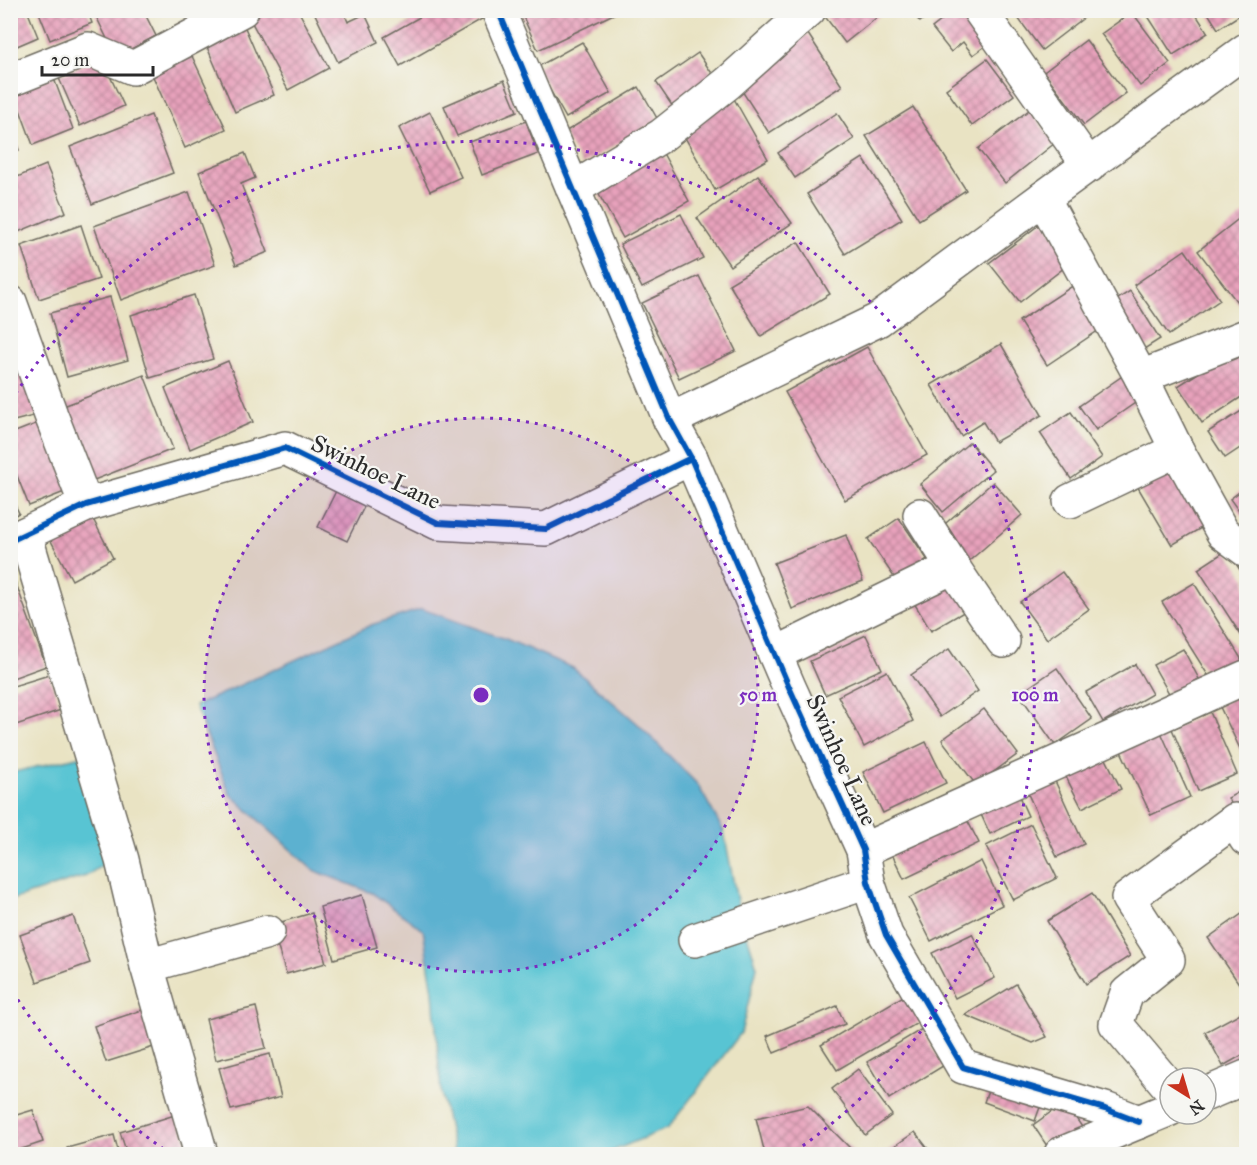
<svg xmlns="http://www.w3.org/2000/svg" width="1257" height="1165" font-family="'IM FELL Great Primer',serif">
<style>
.water{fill:#59c4d3;stroke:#42787f;stroke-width:1.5}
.building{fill:url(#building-cross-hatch)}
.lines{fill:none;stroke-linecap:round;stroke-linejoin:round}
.street-casing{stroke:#6e6b60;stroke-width:36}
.street{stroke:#fff;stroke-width:33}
.cycleway-casing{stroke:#f6f6f2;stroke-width:10}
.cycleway{stroke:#0057b8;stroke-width:6}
.ring{fill:none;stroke:#7b2cbf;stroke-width:3;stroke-dasharray:3 6}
.labels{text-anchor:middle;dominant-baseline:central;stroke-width:4.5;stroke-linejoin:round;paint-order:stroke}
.street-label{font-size:24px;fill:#2b2b2b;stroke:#f6f6f2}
.centre{fill:#7b2cbf;stroke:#f6f6f2;stroke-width:3}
.ring-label{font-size:18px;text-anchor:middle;font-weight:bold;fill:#7b2cbf;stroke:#f6f6f2;stroke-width:4.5;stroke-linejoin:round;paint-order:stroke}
</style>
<defs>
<pattern id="building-cross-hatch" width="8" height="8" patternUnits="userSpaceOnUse" patternTransform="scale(1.5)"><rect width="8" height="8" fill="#e8a2bc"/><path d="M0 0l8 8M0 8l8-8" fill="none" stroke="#bc8499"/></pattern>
</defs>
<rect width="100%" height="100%" fill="#f6f6f2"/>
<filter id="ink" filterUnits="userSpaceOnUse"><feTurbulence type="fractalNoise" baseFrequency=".0167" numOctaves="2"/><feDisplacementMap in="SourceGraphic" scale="12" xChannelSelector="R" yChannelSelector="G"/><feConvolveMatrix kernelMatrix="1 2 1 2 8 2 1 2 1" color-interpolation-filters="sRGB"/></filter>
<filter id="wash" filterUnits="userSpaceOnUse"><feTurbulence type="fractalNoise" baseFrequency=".008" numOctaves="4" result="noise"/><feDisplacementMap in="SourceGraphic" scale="24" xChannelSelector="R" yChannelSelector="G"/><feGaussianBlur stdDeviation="1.35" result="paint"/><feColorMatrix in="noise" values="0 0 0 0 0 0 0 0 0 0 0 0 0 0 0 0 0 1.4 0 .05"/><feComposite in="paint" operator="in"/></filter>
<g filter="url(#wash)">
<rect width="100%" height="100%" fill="#e9e3c3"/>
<g class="water">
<path d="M422,609L506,639L573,668L637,723L698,785L724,832L738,906L757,967L741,1033L668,1128L605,1154H454L441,1092L433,992L423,930L372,893L313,870L230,794L195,706L371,625Z"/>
<path d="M90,754L119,854L86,876L11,900L10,773Z"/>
</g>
<g id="blocks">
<g class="building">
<path d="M10,10H27L38,37L10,49Z"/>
<path d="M38,10H87L92,23L50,40Z"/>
<path d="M93,10H143L156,36L116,57Z"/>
<path d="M266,10H298L329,68L288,90L250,19Z"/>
<path d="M322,10H343L348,22L365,14L378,42L338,62L315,14Z"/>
<path d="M432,10H478L482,19L400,66L384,37Z"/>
<path d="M520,10H622L538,50Z"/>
<path d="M820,10H886L845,43Z"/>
<path d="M910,10H934L920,22Z"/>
<path d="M955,10H962L988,44L973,55L963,42L951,52L932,28Z"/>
<path d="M1012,10H1094L1042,50Z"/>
<path d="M1144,10H1193L1208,33L1173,55Z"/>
<path d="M1206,10H1246V11L1218,29Z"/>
<path d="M1132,12L1170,63L1140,86L1101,34Z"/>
<path d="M243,23L274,95L235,112L204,40Z"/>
<path d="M808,34L842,86L769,133L735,80Z"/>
<path d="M1086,40L1126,93L1084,125L1044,72Z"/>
<path d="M582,42L611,93L566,118L537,67Z"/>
<path d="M698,53L718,82L675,110L656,82Z"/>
<path d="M191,54L226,129L185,148L151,72Z"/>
<path d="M101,57L124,106L80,126L58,76Z"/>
<path d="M987,59L1014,95L972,126L946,89Z"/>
<path d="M53,76L73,129L33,145L13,91Z"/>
<path d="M504,80L517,111L457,136L444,106Z"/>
<path d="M639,87L658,120L582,165L563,133Z"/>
<path d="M733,97L768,159L715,190L679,127Z"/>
<path d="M913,107L966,190L919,220L866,136Z"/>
<path d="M1029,110L1055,143L1005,183L978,149Z"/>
<path d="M430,112L461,177L430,191L399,128Z"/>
<path d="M837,113L854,139L795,178L778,153Z"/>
<path d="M151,115L173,173L92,204L70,147Z"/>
<path d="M526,121L538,154L482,175L470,142Z"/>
<path d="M11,129L19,150L10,153V130Z"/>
<path d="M659,146L689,201L623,238L592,182Z"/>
<path d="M245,153L255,178L241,184L268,252L236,265L199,172Z"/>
<path d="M863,158L902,219L845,254L807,194Z"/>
<path d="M46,165L66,212L11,235L10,180Z"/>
<path d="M758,175L792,223L730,266L697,218Z"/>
<path d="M189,192L215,265L121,300L94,226Z"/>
<path d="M1246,213V301L1240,306L1198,251Z"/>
<path d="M681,214L703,258L642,288L620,244Z"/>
<path d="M1044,221L1074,260L1020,302L989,263Z"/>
<path d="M81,225L99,279L39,299L21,246Z"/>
<path d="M798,242L830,294L761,336L729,284Z"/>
<path d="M1185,250L1220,300L1169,335L1134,285Z"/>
<path d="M699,276L736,351L679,378L642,303Z"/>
<path d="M1077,283L1105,326L1047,365L1019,321Z"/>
<path d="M1130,291L1160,339L1133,356L1104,308Z"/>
<path d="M194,295L213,359L150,378L131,315Z"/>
<path d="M110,297L128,360L67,377L50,313Z"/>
<path d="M1001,344L1042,415L995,442L983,422L961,436L931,385Z"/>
<path d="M1240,346L1246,356V394L1202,423L1178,386Z"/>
<path d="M867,347L927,455L845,500L785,392Z"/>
<path d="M228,361L253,422L190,449L165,388Z"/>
<path d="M29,368L41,414L10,422V373Z"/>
<path d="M1131,370L1148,394L1096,430L1079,406Z"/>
<path d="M144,375L173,449L89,482L61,407Z"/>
<path d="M1246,408V444L1225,458L1208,432Z"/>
<path d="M1071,412L1102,457L1071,479L1040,433Z"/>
<path d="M46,420L72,489L29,506L10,458V434Z"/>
<path d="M970,442L993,470L943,512L920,484Z"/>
<path d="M1177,459L1213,521L1172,545L1136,484Z"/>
<path d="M993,482L1022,515L968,562L939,529Z"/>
<path d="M338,487L367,501L347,541L318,527Z"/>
<path d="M1246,487V521L1230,499Z"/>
<path d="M10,495L19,513L10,518Z"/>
<path d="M92,517L113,558L72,580L50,539Z"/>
<path d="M899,518L927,559L896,580L868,539Z"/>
<path d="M846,535L863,581L792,609L774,563Z"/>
<path d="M1227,550L1246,579V643L1198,569Z"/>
<path d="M10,567L46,666L10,679Z"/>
<path d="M1062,572L1089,609L1047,639L1020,602Z"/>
<path d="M949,575L969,609L931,631L911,598Z"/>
<path d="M1194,583L1242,660L1211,680L1162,602Z"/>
<path d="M866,635L882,669L825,695L810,661Z"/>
<path d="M949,649L978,691L940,717L911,675Z"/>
<path d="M1183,649L1199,679L1170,695L1153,665Z"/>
<path d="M1135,664L1152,694L1103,722L1086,692Z"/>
<path d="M1057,668L1092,719L1055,745L1019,694Z"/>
<path d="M887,671L913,721L864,747L838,696Z"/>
<path d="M49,675L61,710L10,727V687Z"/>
<path d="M1246,691V753L1243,755L1219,705Z"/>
<path d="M984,709L1018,754L976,785L942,740Z"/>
<path d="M1210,712L1237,774L1198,791L1172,729Z"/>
<path d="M1160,730L1190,797L1151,815L1120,749Z"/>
<path d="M926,742L946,783L883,813L863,772Z"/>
<path d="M1102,751L1121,789L1082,808L1063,771Z"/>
<path d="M1055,781L1084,844L1057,857L1028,794Z"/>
<path d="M1246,788V831L1228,798Z"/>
<path d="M1017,792L1028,816L990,834L979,810Z"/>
<path d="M963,812L979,843L904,879L889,848Z"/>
<path d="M1031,824L1057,878L1013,900L986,846Z"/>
<path d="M981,861L1002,905L931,941L909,898Z"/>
<path d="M1092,893L1130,956L1086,984L1047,921Z"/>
<path d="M362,895L377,947L334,959L320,907Z"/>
<path d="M1246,911V989L1244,991L1208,938Z"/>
<path d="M312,913L326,963L286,974L271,925Z"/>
<path d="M73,916L90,963L37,982L20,935Z"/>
<path d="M972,934L995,978L955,998L932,953Z"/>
<path d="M1016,984L1047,1037L1033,1043L965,1015Z"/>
<path d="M905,995L921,1021L837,1070L821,1045Z"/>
<path d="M837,1006L845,1024L774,1053L767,1036Z"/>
<path d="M256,1007L266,1048L216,1060L206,1019Z"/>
<path d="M148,1008L160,1045L106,1062L94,1026Z"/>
<path d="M1246,1010V1053L1223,1066L1205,1032Z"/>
<path d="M922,1029L943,1066L889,1099L867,1062Z"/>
<path d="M270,1054L281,1097L231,1110L219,1068Z"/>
<path d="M858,1069L892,1115L865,1135L832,1089Z"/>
<path d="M992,1080L1043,1099L1035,1121L984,1102Z"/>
<path d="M1065,1102L1084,1130L1051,1152L1033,1125Z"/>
<path d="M808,1106L856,1154H765L756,1118Z"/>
<path d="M33,1110L43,1142L10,1153V1117Z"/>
<path d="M178,1114L190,1154H127L120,1132Z"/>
<path d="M915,1132L932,1154H883Z"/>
<path d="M114,1135L119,1154H69L67,1148Z"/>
<path d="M1246,1146V1154H1233Z"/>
</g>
</g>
</g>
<g filter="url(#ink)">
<use href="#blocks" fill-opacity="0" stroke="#6e6b60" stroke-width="1.5"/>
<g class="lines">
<defs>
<g id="street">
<path d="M498,10L670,420L691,458L789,687L863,850L868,882L886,935L963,1067L1105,1109L1139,1122"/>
<path d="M981,10L980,11L1089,166"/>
<path d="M10,80L88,49L133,68L242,10"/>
<path d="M573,189L661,136L728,83L809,10"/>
<path d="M1043,198L1141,377L1177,450L1223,533L1246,550"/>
<path d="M10,302L51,415L86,505"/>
<path d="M1141,377L1246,336"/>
<path d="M670,420L878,320L1043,198L1246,50"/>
<path d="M1070,501L1177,450"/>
<path d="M920,515L953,567"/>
<path d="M25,534L122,860L147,966L201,1154"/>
<path d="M10,541L86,505L285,448L438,523L546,529L691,458"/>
<path d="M775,654L953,567L1003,641"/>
<path d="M863,850L1246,677"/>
<path d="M695,940L868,882"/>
<path d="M147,966L268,932"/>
<path d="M1170,1088L1116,1024L1127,993L1168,960L1128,898L1235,820L1246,839"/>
<path d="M1206,1094L1246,1077"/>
<path d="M1061,1154L1170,1109"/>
</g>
</defs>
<use href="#street" class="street-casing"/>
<use href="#street" class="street"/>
<defs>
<g id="cycleway">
<path d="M498,10L670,420L691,458L789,687L863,850L868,882L886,935L963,1067L1105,1109L1139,1122"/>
<path d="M10,541L86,505L285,448L438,523L546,529L691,458"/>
</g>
</defs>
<use href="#cycleway" class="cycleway-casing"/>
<use href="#cycleway" class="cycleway"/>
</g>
</g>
<circle cx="481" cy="695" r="277" fill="#7b2cbf" fill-opacity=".12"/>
<g class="ring">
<circle cx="481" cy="695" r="277"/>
<path d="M171 1154A554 554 0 0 1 11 989M11 401A554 554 0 1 1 791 1154"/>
</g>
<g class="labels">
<g class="street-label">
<text transform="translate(376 472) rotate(26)">Swinhoe Lane</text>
<text transform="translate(842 760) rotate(66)">Swinhoe Lane</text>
</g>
</g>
<circle cx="481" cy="695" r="9" class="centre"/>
<g class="ring-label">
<text x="758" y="701">50 m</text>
<text x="1035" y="701">100 m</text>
</g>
<rect width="1257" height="1165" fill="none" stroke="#f6f6f2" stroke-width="36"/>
<g transform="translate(1188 1096) rotate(143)"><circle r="28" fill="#f6f6f2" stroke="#a5a5a2" stroke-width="1.5"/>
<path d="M0-4.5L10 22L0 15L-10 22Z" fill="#c8321e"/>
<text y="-9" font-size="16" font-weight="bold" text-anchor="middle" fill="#2b2b2b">N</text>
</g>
<path d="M42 66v9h111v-9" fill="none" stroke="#2b2b2b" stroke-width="3"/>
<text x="51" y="66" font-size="18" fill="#2b2b2b" stroke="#f6f6f2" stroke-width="4.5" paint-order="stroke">20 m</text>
</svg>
